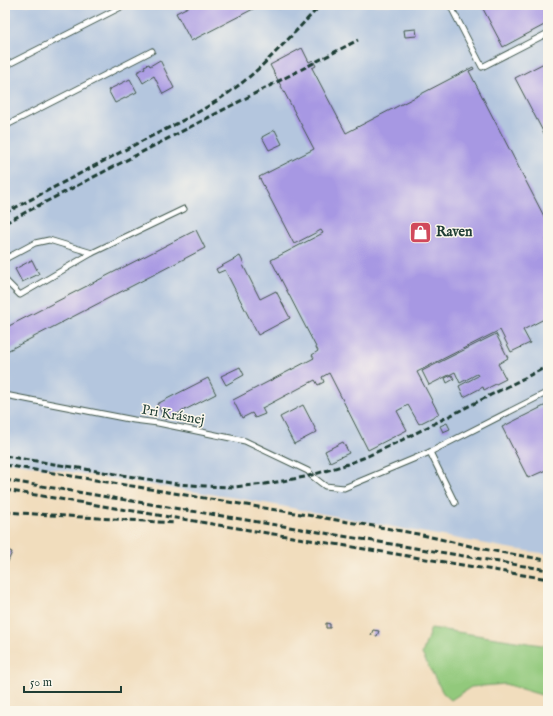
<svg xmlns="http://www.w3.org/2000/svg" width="553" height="716" font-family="'IM FELL English',serif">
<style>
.industrial{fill:#b4c6de}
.green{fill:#92c97b;stroke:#588358}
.building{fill:#a798e3}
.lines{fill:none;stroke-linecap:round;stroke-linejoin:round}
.service-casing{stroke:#3e5549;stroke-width:7}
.service{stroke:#fff;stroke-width:5}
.rail{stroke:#1f3d34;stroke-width:3;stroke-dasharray:6 3;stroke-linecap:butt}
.labels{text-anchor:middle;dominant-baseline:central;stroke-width:3;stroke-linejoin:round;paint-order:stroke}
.poi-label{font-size:14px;font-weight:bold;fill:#1f3d34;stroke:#fbf7ec;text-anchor:start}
.street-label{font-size:14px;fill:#1f3d34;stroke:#fbf7ec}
</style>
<rect width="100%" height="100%" fill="#fbf7ec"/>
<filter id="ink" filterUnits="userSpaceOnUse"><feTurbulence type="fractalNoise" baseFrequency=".025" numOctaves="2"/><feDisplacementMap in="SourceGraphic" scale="8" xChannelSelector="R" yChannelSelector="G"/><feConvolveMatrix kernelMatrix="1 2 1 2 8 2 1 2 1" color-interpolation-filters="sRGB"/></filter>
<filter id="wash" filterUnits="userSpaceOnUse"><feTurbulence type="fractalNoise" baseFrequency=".012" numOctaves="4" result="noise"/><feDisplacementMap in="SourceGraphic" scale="16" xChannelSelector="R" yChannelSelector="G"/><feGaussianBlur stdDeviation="0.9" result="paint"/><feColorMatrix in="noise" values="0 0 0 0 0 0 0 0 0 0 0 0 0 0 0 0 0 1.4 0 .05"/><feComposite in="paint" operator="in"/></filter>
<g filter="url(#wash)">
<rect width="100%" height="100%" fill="#f1ddbd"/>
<path class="industrial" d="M5,5H548V554L507,548L243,499L131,482L5,461Z"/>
<path class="green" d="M431,628L548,646V697L505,684L471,687L451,700L443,693L422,654Z"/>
<g id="blocks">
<g class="building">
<path d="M192,5H254L255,8L191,41L176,13Z"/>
<path d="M277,5H285L278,9Z"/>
<path d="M481,5H548V23L503,47Z"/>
<path d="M416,29L417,36L405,37L404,30Z"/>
<path d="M302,48L309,62L313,60L316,66L312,68L346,133L473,67L474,69L469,71L548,224V238L546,239L548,243V317L523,330L530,343L511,352L500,330L417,372L439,414L419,424L408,405L397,411L407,430L368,450L329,373L322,377L324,382L318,385L315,380L262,408L265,414L255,418L252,413L242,418L233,400L314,358L312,355L318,351L271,260L323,233L321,230L294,244L259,177L314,149L270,65Z"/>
<path d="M160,60L174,88L163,94L154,76L143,83L137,72L145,68L144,66L149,64L150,66Z"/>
<path d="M548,61V141L515,78Z"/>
<path d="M130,79L137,92L115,103L108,90Z"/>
<path d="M275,130L282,144L269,150L262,137Z"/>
<path d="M196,230L205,248L5,352V328Z"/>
<path d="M240,256L244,264L243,265L260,299L276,291L290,318L258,335L225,270L218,273L216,269Z"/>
<path d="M32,260L39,274L22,282L15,269Z"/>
<path d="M496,334L508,358L498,364L506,379L484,390L483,387L464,397L459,386L478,376L477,374L460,383L455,372L429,385L422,371Z"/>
<path d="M240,367L244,375L226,385L221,376Z"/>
<path d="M452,375L454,379L447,383L445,378Z"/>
<path d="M208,378L216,394L165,420L157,404Z"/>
<path d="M548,404V469L528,478L502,427Z"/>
<path d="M303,405L317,432L294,444L280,417Z"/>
<path d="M447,423L450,429L443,432L440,426Z"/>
<path d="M343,442L349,453L330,462L325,451Z"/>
<path d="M8,550L12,552L7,564H5V559Z"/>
<path d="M326,623L330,624V628H326Z"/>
<path d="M373,630L379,631L377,636L371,635Z"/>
</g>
</g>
</g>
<g filter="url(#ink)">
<use href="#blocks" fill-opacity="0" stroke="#3e5549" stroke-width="1"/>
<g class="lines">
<defs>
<g id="service">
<path d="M450,5L482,67L548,33"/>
<path d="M5,66L125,5"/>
<path d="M5,126L152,51"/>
<path d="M5,259L35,243L49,240L92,253L184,209"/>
<path d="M5,280L20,295L92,253"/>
<path d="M5,395L134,420L158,423L245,441L308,471L312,476L325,486L344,488L430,452L548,392"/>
<path d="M430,452L455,503"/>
</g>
</defs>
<use href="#service" class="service-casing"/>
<use href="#service" class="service"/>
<g class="rail">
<path d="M5,213C51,189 96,165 142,141C172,126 204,111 231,91C265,67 292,34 321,5"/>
<path d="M5,223L358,40"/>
<path d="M5,456L177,484L205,486L233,487L265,484L305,477L345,465L368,456L402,440L548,366"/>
<path d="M5,465L385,528L418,534L483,549L546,560"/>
<path d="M5,480L548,570"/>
<path d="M5,490L548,579"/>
<path d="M5,512L175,523"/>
</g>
</g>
</g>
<defs>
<symbol id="shop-square" viewBox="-11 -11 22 22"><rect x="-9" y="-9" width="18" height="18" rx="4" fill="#d1495b" stroke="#fbf7ec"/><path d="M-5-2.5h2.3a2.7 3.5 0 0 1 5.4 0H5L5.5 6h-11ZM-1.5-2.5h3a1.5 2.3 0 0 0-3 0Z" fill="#fff"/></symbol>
</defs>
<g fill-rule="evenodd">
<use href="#shop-square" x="408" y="220" width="25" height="25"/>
</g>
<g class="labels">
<g class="poi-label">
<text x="436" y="232">Raven</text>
</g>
<g class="street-label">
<text transform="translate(173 415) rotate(10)">Pri Krásnej</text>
</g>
</g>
<rect width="553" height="716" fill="none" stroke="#fbf7ec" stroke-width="20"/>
<path d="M24 686v6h97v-6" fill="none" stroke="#1f3d34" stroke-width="2"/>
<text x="30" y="686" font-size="12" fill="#1f3d34" stroke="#fbf7ec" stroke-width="3" paint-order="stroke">50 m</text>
</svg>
